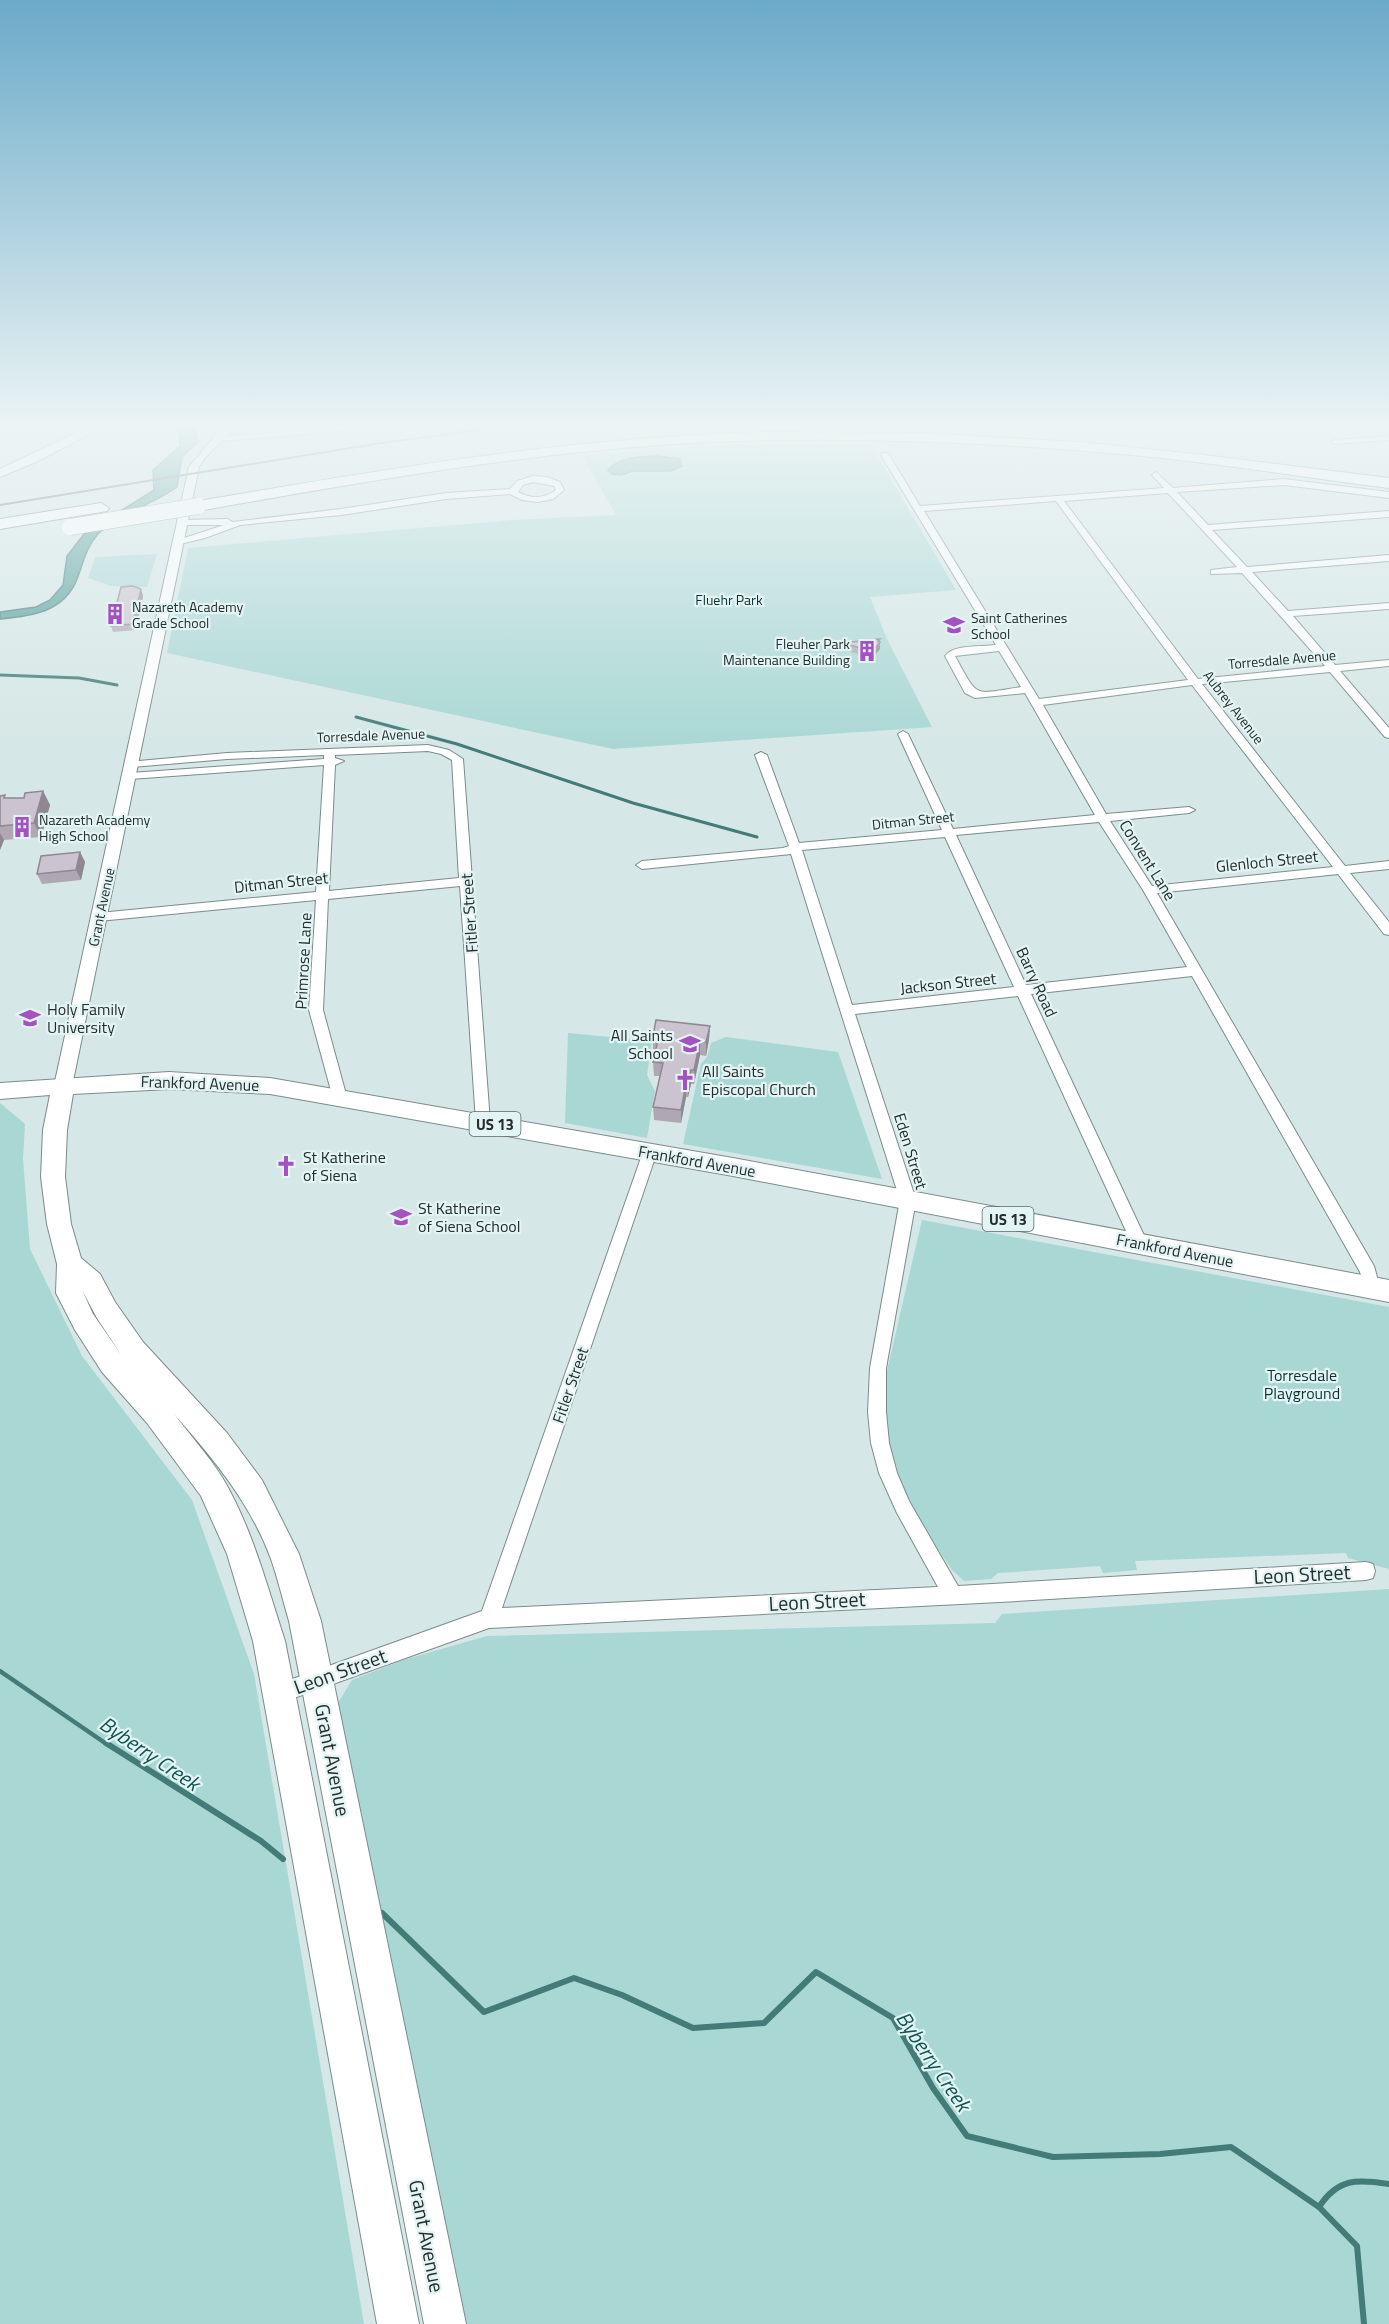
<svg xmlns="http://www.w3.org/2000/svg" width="1389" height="2324" font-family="'Titillium Web',sans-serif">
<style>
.green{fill:#a9d7d4}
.water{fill:#509c99;stroke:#437b79;stroke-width:1.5}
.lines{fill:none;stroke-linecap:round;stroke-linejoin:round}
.stream-far2{stroke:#437b79;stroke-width:3}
.stream-far1{stroke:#437b79;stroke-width:4.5}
.stream{stroke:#437b79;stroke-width:6}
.minor-casing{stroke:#7c8c8b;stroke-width:2}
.tertiary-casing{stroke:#7c8c8b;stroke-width:2}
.secondary-casing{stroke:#7c8c8b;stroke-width:2}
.primary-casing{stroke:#7c8c8b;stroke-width:2}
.motorway-casing{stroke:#7c8c8b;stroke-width:2}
.minor{fill:#fff;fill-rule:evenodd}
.tertiary{fill:#fff;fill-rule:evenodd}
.secondary{fill:#fff;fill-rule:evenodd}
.primary{fill:#fff;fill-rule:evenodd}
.motorway{fill:#fff;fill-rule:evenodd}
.rail{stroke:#636e6d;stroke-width:2}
.motorway-bridge-casing{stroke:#7c8c8b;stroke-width:17;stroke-linecap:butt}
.motorway-bridge{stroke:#fff;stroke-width:16}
.wall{fill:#afa8b3}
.shaded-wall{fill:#8f8892}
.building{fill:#ccc3d0;stroke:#8f8892;stroke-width:1.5}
.labels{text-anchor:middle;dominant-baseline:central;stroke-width:4.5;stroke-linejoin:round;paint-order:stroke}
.far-park-label{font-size:14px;fill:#0c3331;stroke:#e2f4f3}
.far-poi-label{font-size:14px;fill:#262d2d;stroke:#e2f4f3;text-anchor:start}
.far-street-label{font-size:14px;fill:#262d2d;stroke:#e2f4f3}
.shield{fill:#e2f4f3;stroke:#5e6968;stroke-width:1.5}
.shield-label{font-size:15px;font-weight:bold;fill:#262d2d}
.street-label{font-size:16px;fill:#262d2d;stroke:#e2f4f3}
.poi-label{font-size:16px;fill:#262d2d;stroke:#e2f4f3;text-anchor:start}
.park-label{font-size:16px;fill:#0c3331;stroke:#e2f4f3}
.near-street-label{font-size:20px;fill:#262d2d;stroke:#e2f4f3}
.near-water-label{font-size:21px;font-style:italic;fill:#125452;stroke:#e2f4f3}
</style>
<rect width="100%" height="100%" fill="#d5e7e6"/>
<g class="green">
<path d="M721,445H871L956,590L870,597L887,639L932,727L613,749L167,653L188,548L512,520L616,515L582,456Z"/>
<path d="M157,554L147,587L111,586L88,578L95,557Z"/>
<path d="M568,1033L652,1041L647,1075L655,1091L647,1138L565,1123Z"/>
<path d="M726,1037L838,1052L882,1179L683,1144L701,1064L707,1057L711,1043Z"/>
<path d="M0,1103L25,1124L23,1159L30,1249L82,1356L192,1500L254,1674L364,2324H0Z"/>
<path d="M922,1220L1389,1307V1569L1348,1558L1346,1553L1135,1561L1137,1570L1103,1573L1100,1566L998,1573L991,1579L964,1581L952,1570L935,1545L901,1485L888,1438L884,1403L886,1375Z"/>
<path d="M1389,1589V2324H462L336,1706L352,1680L403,1660L487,1636L995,1623L1002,1614Z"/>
</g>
<g class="water">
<path d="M175,423H194L198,442L182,457L177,487C154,504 118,514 98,534C86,547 83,564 77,579C64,613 30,616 0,619V612L36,607L50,600L63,585L67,556L84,534L154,490L153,470L180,446L179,433Z"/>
<path d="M657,456L680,459L682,466L671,471H633L621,475L612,474L608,470C621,456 640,457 657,456Z"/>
</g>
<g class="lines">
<g class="stream-far2">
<path d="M0,675L79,678L117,685"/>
<path d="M356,717L457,744L633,803L757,837"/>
</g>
<path class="stream-far1" d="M0,1671L108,1745"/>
<g class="stream">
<path d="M106,1743L261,1841L283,1859"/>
<path d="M382,1913L484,2012L574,1978L622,1995L693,2028L764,2023L816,1972L893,2018L933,2088L967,2136L1053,2157L1160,2154L1231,2147L1319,2207L1357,2246L1364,2324"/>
<path d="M1319,2207C1338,2178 1357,2179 1389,2184"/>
</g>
<defs>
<g id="minor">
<path d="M384,423H416L412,425L222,441L218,439L222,437Z"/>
<path d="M1389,436V440L1335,444L1331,442L1335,440Z"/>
<path d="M882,453H888L920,506L1164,488L1152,475L1156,472L1173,488L1284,479L1389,492V498L1284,485L1177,492L1208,525L1389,511V517L1212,530L1247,567L1389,555V561L1252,572L1288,611L1389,603V609L1293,616L1335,665L1389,660V666L1340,671L1389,728V738L1385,737L1330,672L1202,684L1345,866L1389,861V869L1350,873L1389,922V935L1384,934L1338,874L1157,893L1374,1266L1380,1288L1378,1293L1372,1295L1366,1293L1360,1272L1192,976L1031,994L1148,1244L1146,1249L1140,1250L1134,1249L1132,1244L1018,996L855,1014L916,1200L886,1368V1412L889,1443L897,1473L909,1501L958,1586L1366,1562L1373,1564L1375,1571L1373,1578L1366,1580L1000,1602L489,1628L280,1703L273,1700L270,1693L273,1686L482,1611L643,1152L645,1148H655L657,1152L502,1608L938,1587L897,1513L879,1473L871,1443L868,1412L870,1368L900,1200L791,854L642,869L636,865L642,861L783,848L789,846L755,755L761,752L767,755L799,843L942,830L898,734L903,731L908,734L953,829L1095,815L1025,693L975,698L965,693L945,656C954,644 981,647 996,645L881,455ZM1168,493L1237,567L1211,570V574L1242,573L1325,666L1198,679L1064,501ZM1056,501L1188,680L1039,699L924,511ZM999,651L1021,687C973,694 979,700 955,656ZM1192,685L1333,867L1152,886L1110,821L1189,813L1195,810L1189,807L1106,814L1043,705ZM1099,822L1143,890L1187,967L1026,985L956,835ZM945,837L1014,987L852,1005L802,850Z"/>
<path d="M533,476L547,477L560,482L564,490L553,499L538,502L522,500L510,494L446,499L341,515L240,525L205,538L180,544L175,541L224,525H180L179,523L183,520L228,519L232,522L341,509L446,493L510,489L517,481ZM533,482L554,486L556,490C544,499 531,499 518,492L523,485Z"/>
<path d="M428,745L449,750L463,759L490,1122L488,1126H478L476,1122L460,886L328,899L323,1010L347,1098L340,1103L333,1098L309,1010L316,900L99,921L93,917L99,913L316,892L324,765L130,779L124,776L130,773L324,759V755L227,759L132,767L128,766V762L227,753ZM428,751L441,754L452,760L459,878L329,891L335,765L344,761L335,758V755Z"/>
</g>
<path id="tertiary" d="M226,423H236C226,441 208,450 199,467L72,1086L69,1090L63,1092L57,1090L54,1086L189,467Z"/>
<path id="secondary" d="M96,423H111L36,462L0,477V469Z"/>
<path id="primary" d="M169,1072L270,1078L733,1158L1389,1280V1302L733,1176L270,1094L169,1089L73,1094L67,1130L65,1177L71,1224L81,1258L100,1274L115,1302L143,1342L227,1433L262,1480L299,1554L321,1621L466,2324H424L289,1621C283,1601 278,1579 271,1559C251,1504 213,1458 174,1414C190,1435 208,1455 222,1477C252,1527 267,1586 285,1641L419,2324H377L253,1641L227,1554L201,1496L147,1423L102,1372L75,1330L56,1293L57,1264L47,1224L41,1177L43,1130L50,1095L0,1099V1083ZM82,1290L97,1318L122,1356L93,1314Z"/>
<g id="motorway">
<path d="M764,432L922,433L1079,442L1196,454L1389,478V488C1303,477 1218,463 1132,455C992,442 851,436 711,442C538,450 368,481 198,511L190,506L198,501C386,469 573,437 764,432Z"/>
<path d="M101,503L109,508L107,511L0,529V519Z"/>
</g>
</defs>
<use href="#minor" class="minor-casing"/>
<use href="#tertiary" class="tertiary-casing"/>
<use href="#secondary" class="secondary-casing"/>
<use href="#primary" class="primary-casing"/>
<use href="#motorway" class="motorway-casing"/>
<use href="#minor" class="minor"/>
<use href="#tertiary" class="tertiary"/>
<use href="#secondary" class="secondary"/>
<use href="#primary" class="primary"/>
<use href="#motorway" class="motorway"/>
<path class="rail" d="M0,505L375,444L529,423"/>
<defs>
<path id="motorway-bridge" d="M70,527L198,506"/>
</defs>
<use href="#motorway-bridge" class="motorway-bridge-casing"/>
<use href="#motorway-bridge" class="motorway-bridge"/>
</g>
<g class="wall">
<path d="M141,589L143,596L136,630L113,632L111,626Z"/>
<path d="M879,642H880V649L872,658L840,649L841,643Z"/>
<path d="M43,791L50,805L41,837L4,840L0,850V796L6,798H24Z"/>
<path d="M80,852L85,862L81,880L42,884L37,874Z"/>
<path d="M710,1026L709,1039L706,1056L700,1055L694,1084H691L688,1097H686L681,1123L654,1120L653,1107L660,1076H654L653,1062L656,1050L653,1049V1036Z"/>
</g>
<g class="shaded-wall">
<path d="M141,589L143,596L136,630L133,624Z"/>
<path d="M880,639V649L872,658L873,651Z"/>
<path d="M43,791L50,805L41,837L34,823Z"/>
<path d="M0,833L4,840L0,850Z"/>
<path d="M80,852L85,862L81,880L76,870Z"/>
<path d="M710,1026L709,1039L706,1056V1042Z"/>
<path d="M700,1041V1055L694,1084V1070Z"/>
<path d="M691,1070V1084L688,1097V1084Z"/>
<path d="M686,1084V1097L681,1123V1110Z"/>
</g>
<g class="building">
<path d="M133,586L141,589L133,624L111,626L121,587Z"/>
<path d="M880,639L878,641L880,642L873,651L841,643Z"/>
<path d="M43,791L34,823L0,826V796L5,795L4,798H24L25,793Z"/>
<path d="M80,852L76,870L37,874L41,856Z"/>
<path d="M656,1020L710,1026L706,1042L700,1041L694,1070H691L688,1084H686L681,1110L653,1107L663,1063L653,1062L659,1036H653Z"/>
</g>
<linearGradient id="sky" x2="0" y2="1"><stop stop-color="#6baac8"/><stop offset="0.57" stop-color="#ecf4f4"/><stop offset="1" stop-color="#ecf4f4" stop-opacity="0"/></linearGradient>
<rect width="1389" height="748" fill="url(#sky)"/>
<defs>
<symbol id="building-bare" viewBox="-9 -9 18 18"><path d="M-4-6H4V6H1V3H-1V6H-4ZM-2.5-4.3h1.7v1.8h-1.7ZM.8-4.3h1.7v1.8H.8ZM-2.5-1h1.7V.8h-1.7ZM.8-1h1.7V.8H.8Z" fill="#a451c1" stroke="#e2f4f3" stroke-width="2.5" paint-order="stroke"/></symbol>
<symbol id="school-bare" viewBox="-9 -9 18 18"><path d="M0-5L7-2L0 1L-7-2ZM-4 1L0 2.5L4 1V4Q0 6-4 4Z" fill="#a451c1" stroke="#e2f4f3" stroke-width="2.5" paint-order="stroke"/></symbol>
<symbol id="university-bare" viewBox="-9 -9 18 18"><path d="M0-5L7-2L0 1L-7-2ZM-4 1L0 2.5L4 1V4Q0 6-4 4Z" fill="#a451c1" stroke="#e2f4f3" stroke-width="2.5" paint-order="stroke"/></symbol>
<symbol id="church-bare" viewBox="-9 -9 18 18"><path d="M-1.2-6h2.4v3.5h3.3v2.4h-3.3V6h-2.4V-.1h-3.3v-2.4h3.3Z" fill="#a451c1" stroke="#e2f4f3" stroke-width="2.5" paint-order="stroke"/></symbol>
</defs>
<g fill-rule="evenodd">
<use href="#building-bare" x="100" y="599" width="30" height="30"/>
<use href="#school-bare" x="939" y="610" width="30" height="30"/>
<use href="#building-bare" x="852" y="636" width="30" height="30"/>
<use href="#building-bare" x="7" y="812" width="30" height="30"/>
<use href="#university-bare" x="15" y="1003" width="30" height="30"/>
<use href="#school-bare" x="675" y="1029" width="30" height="30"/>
<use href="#church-bare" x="670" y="1065" width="30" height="30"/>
<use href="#church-bare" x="271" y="1151" width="30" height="30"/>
<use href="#school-bare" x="386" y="1202" width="30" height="30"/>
</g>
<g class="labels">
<g class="far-park-label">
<text x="729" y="599">Fluehr Park</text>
</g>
<g class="far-poi-label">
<text x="132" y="606">Nazareth Academy<tspan x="132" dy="16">Grade School</tspan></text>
<text x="971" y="617">Saint Catherines<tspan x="971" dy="16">School</tspan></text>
<text x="850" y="643" text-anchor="end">Fleuher Park<tspan x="850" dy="16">Maintenance Building</tspan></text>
<text x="39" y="819">Nazareth Academy<tspan x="39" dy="16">High School</tspan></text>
</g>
<g class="far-street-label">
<text transform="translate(1282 659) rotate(-5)">Torresdale Avenue</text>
<text transform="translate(1234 707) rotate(52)">Aubrey Avenue</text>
<text transform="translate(371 735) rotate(-2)">Torresdale Avenue</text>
<text transform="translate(913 820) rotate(-6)">Ditman Street</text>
<text transform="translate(101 907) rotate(-78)">Grant Avenue</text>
</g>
<g class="shield">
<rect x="469.5" y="1112" width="51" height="24" rx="4.5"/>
<rect x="982.5" y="1207" width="51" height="24" rx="4.5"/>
</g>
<g class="shield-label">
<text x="495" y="1124">US 13</text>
<text x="1008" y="1219">US 13</text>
</g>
<g class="street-label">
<text transform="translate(1148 860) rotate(58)">Convent Lane</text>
<text transform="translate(1267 861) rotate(-6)">Glenloch Street</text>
<text transform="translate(281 882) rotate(-6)">Ditman Street</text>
<text transform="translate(469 913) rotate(-94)">Fitler Street</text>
<text transform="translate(303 961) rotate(-87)">Primrose Lane</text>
<text transform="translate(1037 982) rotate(65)">Barry Road</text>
<text transform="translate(948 983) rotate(-6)">Jackson Street</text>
<text transform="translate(200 1083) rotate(2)">Frankford Avenue</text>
<text transform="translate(911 1151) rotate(73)">Eden Street</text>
<text transform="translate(697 1161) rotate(10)">Frankford Avenue</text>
<text transform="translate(1175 1250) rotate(11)">Frankford Avenue</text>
<text transform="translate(570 1385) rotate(-71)">Fitler Street</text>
</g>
<g class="poi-label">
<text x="47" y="1009">Holy Family<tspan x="47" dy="18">University</tspan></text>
<text x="673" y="1035" text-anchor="end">All Saints<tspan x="673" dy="18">School</tspan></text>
<text x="702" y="1071">All Saints<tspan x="702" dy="18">Episcopal Church</tspan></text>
<text x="303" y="1157">St Katherine<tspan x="303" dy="18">of Siena</tspan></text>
<text x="418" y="1208">St Katherine<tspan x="418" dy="18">of Siena School</tspan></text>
</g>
<g class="park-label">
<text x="1302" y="1375">Torresdale<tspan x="1302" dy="18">Playground</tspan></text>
</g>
<g class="near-street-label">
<text transform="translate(1302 1574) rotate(-3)">Leon Street</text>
<text transform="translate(817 1601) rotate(-3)">Leon Street</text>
<text transform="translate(340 1671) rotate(-20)">Leon Street</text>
<text transform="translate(333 1760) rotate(79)">Grant Avenue</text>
<text transform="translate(427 2236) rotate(79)">Grant Avenue</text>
</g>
<g class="near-water-label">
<text transform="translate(150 1753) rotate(34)">Byberry Creek</text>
<text transform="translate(934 2061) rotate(56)">Byberry Creek</text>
</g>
</g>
</svg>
